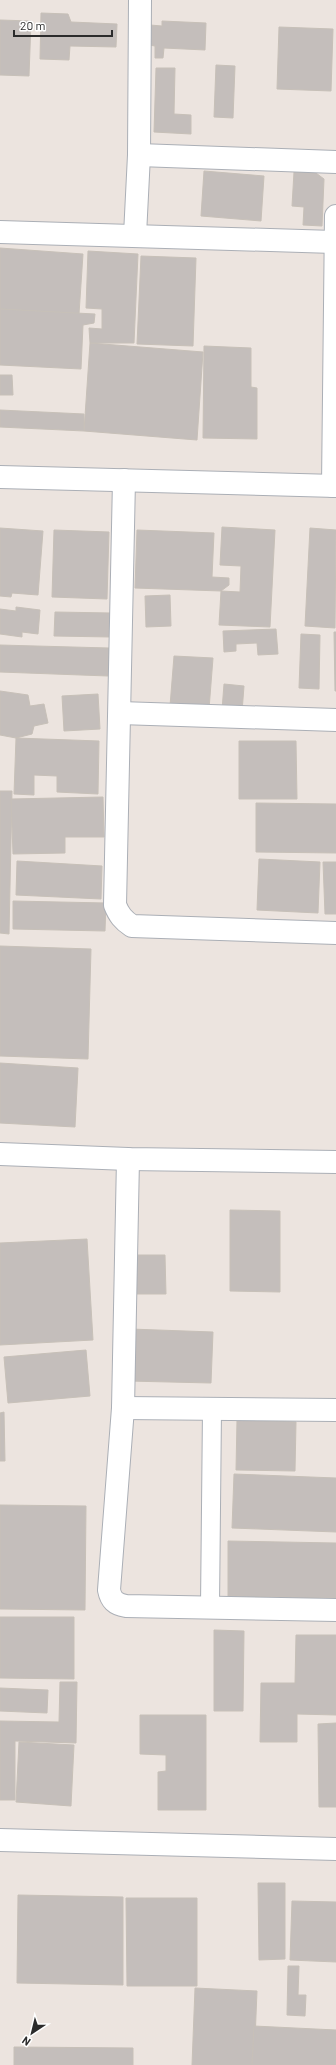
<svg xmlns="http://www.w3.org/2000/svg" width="336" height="2065" font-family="Barlow,sans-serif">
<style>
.building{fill:#c4bebb;stroke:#c7c0b8}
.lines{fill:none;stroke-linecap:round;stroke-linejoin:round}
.service-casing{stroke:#abafb6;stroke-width:20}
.minor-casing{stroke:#abafb6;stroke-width:24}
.tertiary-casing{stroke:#abafb6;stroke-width:24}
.service{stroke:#fff;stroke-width:18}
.minor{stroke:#fff;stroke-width:22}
.tertiary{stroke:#fff;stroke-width:22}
</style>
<rect width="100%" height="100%" fill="#ece4df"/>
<g class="building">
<path d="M41,13L68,14L71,22L117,24L116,47L70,46L69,60L40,59Z"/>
<path d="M0,20L31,21L29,76L0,75Z"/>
<path d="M162,21L206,23L205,50L164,48L163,58H155V46L149,45L150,25L162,26Z"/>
<path d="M279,27L333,29L331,91L277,89Z"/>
<path d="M216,65L235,66L233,118L214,117Z"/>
<path d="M156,68H175L174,114L191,115V134L154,132Z"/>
<path d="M204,171L264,176L261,221L201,216Z"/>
<path d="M294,172L316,173L324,179L322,226L303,225L304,207L292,206Z"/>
<path d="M0,248L83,254L79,314L0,309Z"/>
<path d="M88,251L138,254L134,343H90L89,328L102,329V309L86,308Z"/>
<path d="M141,256L196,258L193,346L137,344Z"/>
<path d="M0,309L95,314L94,323L83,325L81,369L0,365Z"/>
<path d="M90,343L203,352L197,440L84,431Z"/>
<path d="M204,346L251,348V387L257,388V439L203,438Z"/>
<path d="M0,375H12L13,395H0Z"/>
<path d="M0,410L84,414V431L0,427Z"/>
<path d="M222,527L275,530L270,627L219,625L221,591L240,592L241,566L220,565Z"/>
<path d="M0,528L43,531L38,595L12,593L11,597L0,596Z"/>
<path d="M310,528L336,530L335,628L305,626Z"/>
<path d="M54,530L109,532L107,599L52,597Z"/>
<path d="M137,530L214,533L212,577L229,578V585L221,591L135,588Z"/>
<path d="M170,595L171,626L146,627L145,596Z"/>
<path d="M16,607L40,610L38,634L22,632V637L0,634V609L16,611Z"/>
<path d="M55,612L111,613V637L54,636Z"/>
<path d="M276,629L278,654L258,655L257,643L236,644V651L224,652L223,631Z"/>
<path d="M334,632H336V691H335Z"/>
<path d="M301,634L320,635L319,689L299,688Z"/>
<path d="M0,645L109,648L108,676L0,672Z"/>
<path d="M174,656L213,658L209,709L170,706Z"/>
<path d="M224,684L244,686L242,712L222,710Z"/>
<path d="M0,691L28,695L30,706L44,704L48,723L34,726L32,734L16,738L0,735Z"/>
<path d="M98,694L100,729L64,731L62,696Z"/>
<path d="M16,738L99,741L98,794L57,792V776L34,775V795L14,794Z"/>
<path d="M239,741H296L297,799H239Z"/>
<path d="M0,791H12L9,934L0,933Z"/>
<path d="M103,797L104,837H65V853L13,854L11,799Z"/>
<path d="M256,803L336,804V853L256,852Z"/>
<path d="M259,859L320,862L318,913L257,910Z"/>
<path d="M17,861L102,866L101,899L16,895Z"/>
<path d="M323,862H336V914H325Z"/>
<path d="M13,901L106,903L105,931L13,929Z"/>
<path d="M0,946L91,949L88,1059L0,1056Z"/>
<path d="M0,1063L78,1068L75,1127L0,1123Z"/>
<path d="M230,1210L280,1211V1292L230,1291Z"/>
<path d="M87,1239L93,1340L0,1345V1243Z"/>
<path d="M122,1255H165L166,1294H123Z"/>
<path d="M130,1329L213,1332L211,1383L128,1381Z"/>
<path d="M86,1350L90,1396L8,1403L4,1357Z"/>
<path d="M4,1412L5,1461H0V1413Z"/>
<path d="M237,1420L296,1422L295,1471L236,1470Z"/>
<path d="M234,1474L336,1478V1532L232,1528Z"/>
<path d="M0,1505L86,1506L85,1610L0,1609Z"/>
<path d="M228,1541L336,1543V1598L228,1596Z"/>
<path d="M0,1617H74V1679L0,1678Z"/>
<path d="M214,1630L244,1631L243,1711H214Z"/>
<path d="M296,1635H336V1715L297,1714V1742H260L261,1683H295Z"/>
<path d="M60,1682H77L76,1743L15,1741V1800H0V1721L59,1722Z"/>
<path d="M0,1688L48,1690L47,1713L0,1711Z"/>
<path d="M140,1715H206V1810H158V1772L166,1771V1755L140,1754Z"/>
<path d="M336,1723V1807H319L318,1724Z"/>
<path d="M19,1742L74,1745L71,1806L16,1802Z"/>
<path d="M258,1883H285V1959L259,1960Z"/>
<path d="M18,1895L123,1897V1985L17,1983Z"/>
<path d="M126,1898H197V1986H127Z"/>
<path d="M292,1901L336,1902V1962L290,1960Z"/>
<path d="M288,1966H299L298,1995H306L305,2016L287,2015Z"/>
<path d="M195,1988L257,1991L254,2065H192Z"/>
<path d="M254,2026L336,2030V2065H252Z"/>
<path d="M14,2047L133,2048V2065H14Z"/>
</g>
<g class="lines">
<defs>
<path id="service" d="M210,1607L212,1409"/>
<g id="minor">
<path d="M139,155L336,162"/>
<path d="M0,232L334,242"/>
<path d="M135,235L139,155L140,0"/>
<path d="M124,480L115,905C119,915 123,920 132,926L336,933"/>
<path d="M333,486L336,216"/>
<path d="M120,713L336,720"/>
<path d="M0,1154L128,1159L336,1162"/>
<path d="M128,1159L123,1408L109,1590C111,1600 115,1604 126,1606L336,1610"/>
<path d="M123,1408L336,1410"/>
<path d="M0,1840L336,1849"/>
</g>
<path id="tertiary" d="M0,477L336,486"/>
</defs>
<use href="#service" class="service-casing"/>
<use href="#minor" class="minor-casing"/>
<use href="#tertiary" class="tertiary-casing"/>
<use href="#service" class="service"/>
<use href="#minor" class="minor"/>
<use href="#tertiary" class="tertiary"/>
</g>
<g transform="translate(32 2033) rotate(215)" stroke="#ffffff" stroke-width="3" paint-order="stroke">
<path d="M0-3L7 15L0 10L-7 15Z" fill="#2b2b2b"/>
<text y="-6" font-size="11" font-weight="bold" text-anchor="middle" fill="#2b2b2b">N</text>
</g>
<path d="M14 30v6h98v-6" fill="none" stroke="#2b2b2b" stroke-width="2"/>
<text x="20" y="30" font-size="12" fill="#2b2b2b" stroke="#ffffff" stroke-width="3" paint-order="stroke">20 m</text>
</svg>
